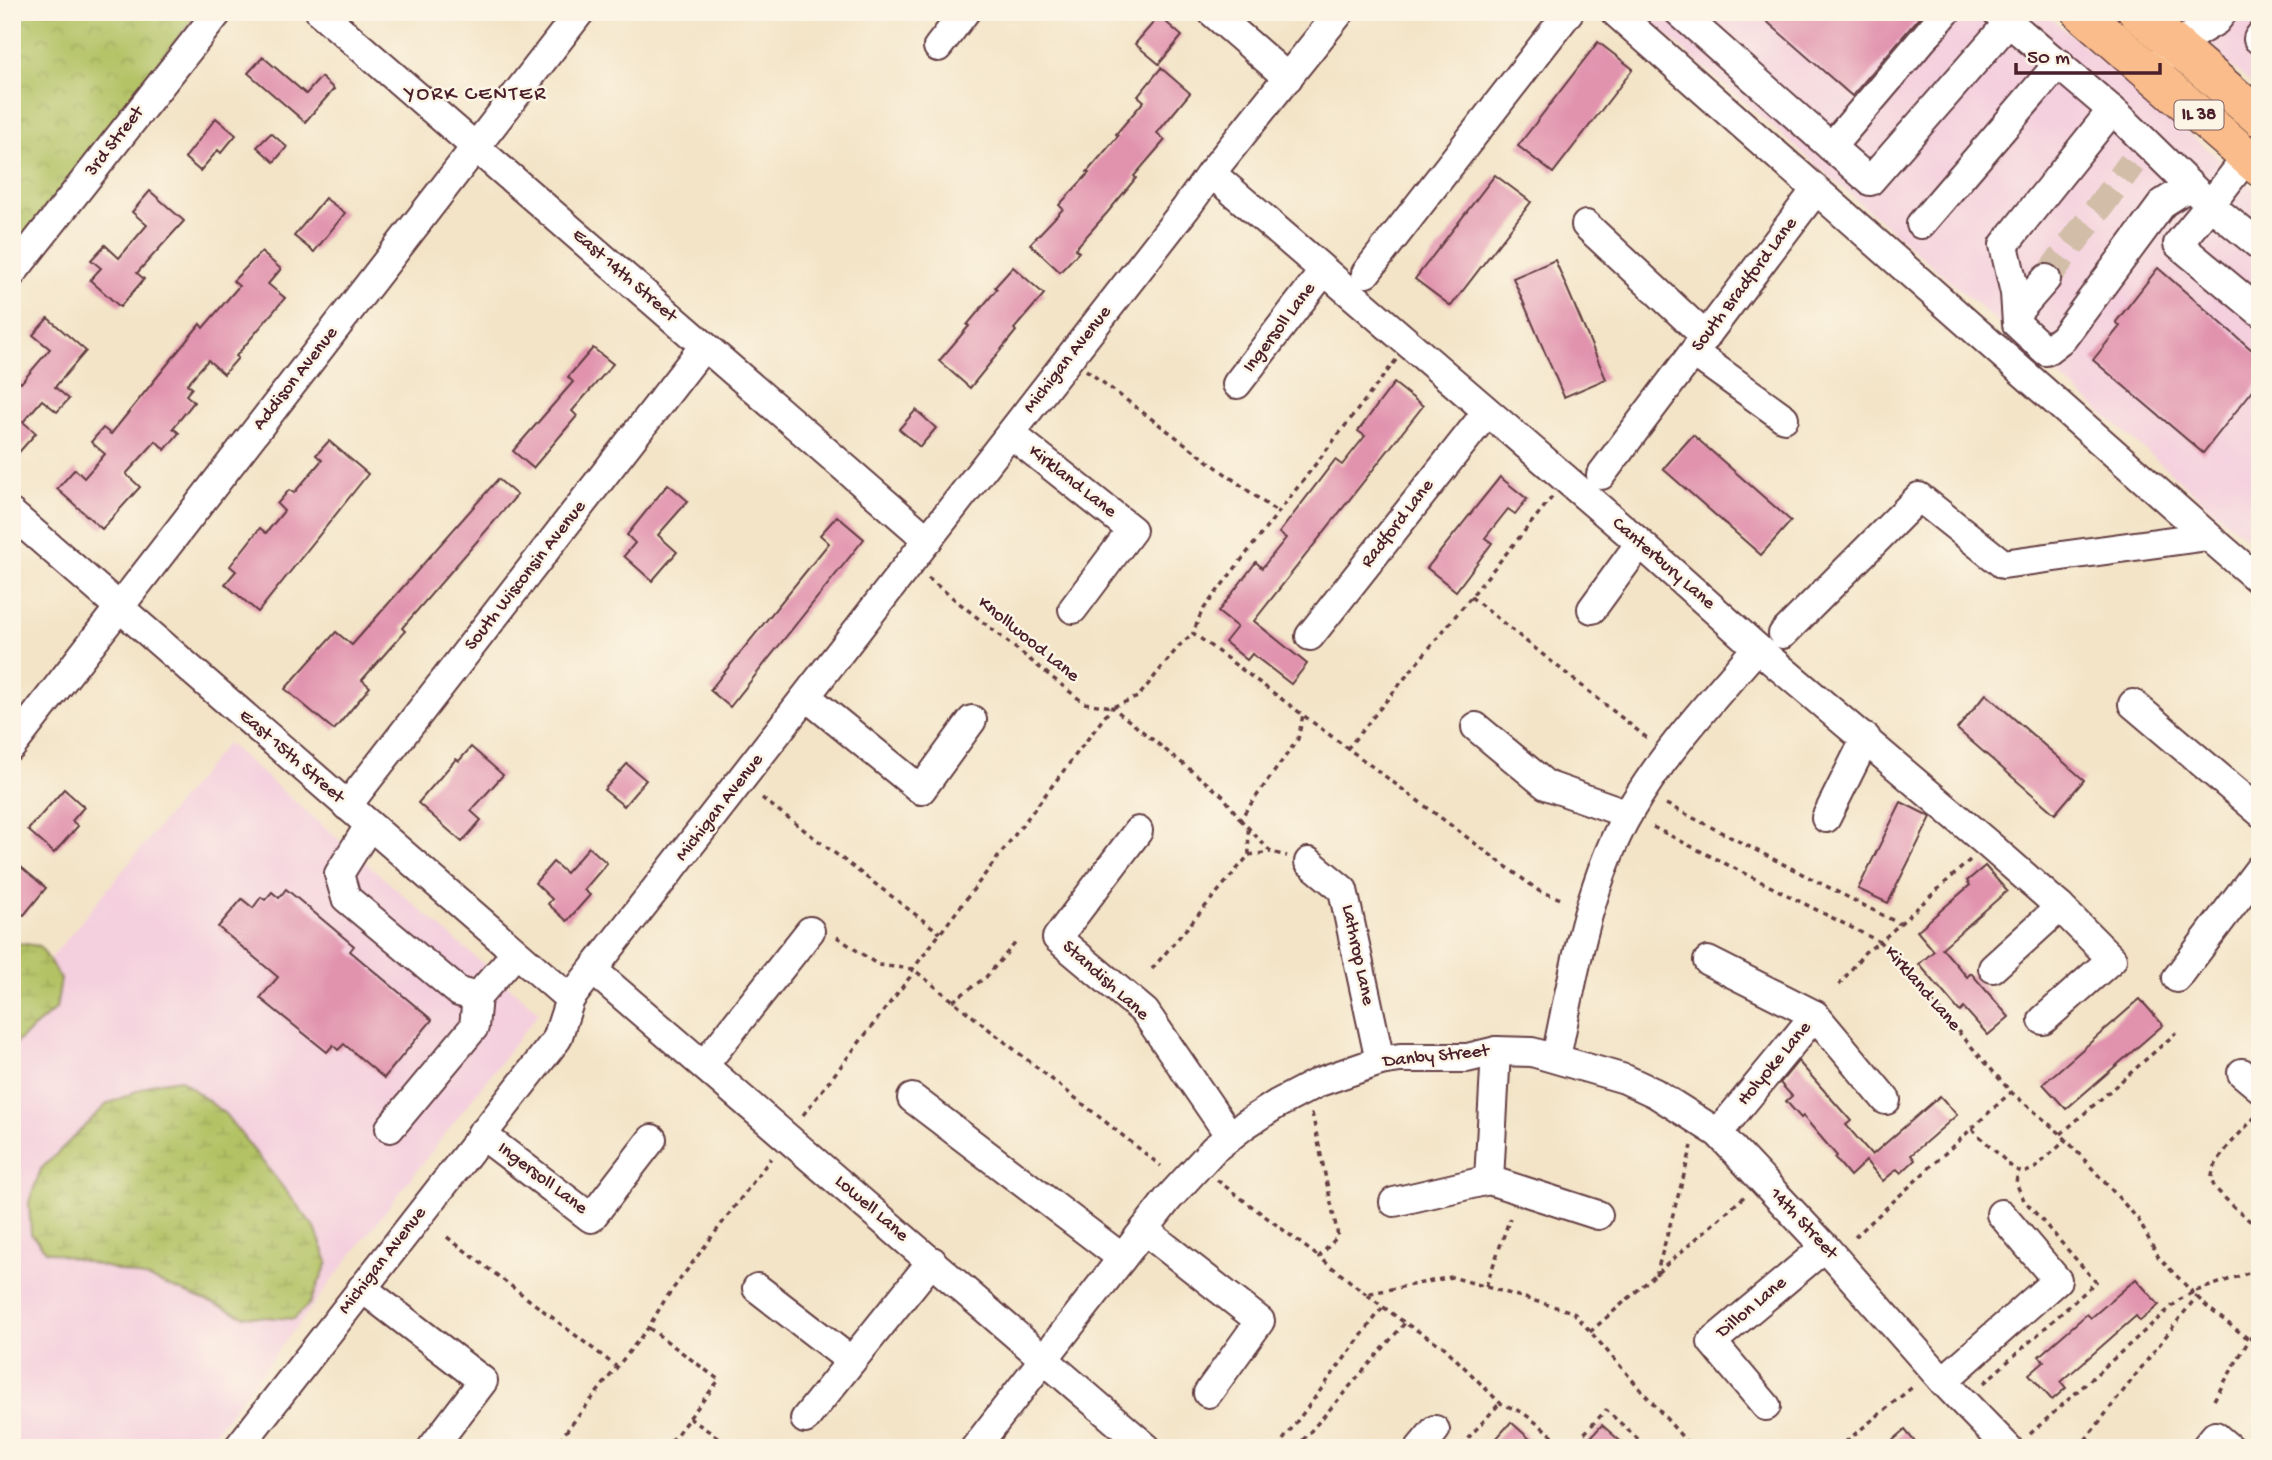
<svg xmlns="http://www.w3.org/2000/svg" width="2272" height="1460" font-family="'Gochi Hand',sans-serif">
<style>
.built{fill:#f4cfde}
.wetland{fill:url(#wetland-marsh);stroke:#7e7048;stroke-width:2}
.park{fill:url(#park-crowns);stroke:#7e7048;stroke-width:2}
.building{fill:#e193ae}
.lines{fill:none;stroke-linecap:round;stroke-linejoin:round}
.minor-tunnel{stroke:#d1bda8;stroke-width:28;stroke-dasharray:28 14;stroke-linecap:butt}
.minor-casing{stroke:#633d42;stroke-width:32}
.major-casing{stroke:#633d42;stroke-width:40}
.path{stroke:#633d42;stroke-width:3.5;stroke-dasharray:5 5;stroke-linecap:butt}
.minor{stroke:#fff;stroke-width:28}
.major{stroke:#f9bc8a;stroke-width:37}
.labels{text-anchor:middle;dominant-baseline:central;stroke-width:5;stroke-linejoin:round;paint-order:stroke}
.shield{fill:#fcf5e5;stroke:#7f5f63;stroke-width:2}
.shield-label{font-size:18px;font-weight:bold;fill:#4a1f2b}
.street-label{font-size:19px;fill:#4a1f2b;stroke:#fcf5e5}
.neighbourhood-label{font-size:21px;letter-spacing:2px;fill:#4a1f2b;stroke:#fcf5e5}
</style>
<defs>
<pattern id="wetland-marsh" width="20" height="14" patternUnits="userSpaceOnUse" patternTransform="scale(1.75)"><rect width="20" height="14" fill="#b3c265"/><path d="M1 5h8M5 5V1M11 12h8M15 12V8" fill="none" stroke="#9ba658"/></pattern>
<pattern id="park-crowns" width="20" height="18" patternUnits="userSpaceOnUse" patternTransform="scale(1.75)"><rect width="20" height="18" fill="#b3c265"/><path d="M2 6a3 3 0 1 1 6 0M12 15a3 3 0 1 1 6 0" fill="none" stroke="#9ba658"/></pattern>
</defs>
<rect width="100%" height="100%" fill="#fcf5e5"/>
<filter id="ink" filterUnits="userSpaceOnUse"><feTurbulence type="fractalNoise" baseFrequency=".0143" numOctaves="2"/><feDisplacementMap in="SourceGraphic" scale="14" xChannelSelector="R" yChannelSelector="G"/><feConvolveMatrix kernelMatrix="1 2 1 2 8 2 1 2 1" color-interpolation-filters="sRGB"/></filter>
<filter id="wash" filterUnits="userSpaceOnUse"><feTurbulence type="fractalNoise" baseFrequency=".00686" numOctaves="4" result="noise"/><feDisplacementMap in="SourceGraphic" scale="28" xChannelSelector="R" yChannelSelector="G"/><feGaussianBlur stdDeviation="1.57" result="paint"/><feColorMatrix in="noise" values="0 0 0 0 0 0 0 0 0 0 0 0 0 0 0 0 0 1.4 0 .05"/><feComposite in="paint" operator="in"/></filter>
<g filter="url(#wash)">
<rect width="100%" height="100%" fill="#f3e4c7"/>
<g class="built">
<path d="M1640,12H2044L2260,193V550Z"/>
<path d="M2167,12H2260V91Z"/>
<path d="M227,743L539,1012L203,1448H12V1006Z"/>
</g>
<g class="wetland">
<path d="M17,943L40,946L61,979L56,1009L12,1046V944Z"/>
<path d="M180,1079L225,1114L315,1228L328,1262L310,1303L294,1319L244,1316L151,1279L46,1251L31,1234L29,1202L41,1169L107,1104L155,1083Z"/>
</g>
<path class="park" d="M12,12H198L12,251Z"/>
<g id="blocks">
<g class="building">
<path d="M1756,12H1924L1852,96Z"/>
<path d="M1159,16L1182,36L1159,64L1135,44Z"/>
<path d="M1598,42L1633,69L1553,173L1518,146Z"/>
<path d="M263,57L306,94L321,77L334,89L305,122L248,73Z"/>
<path d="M1161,68L1190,93L1157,133L1165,140L1134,176L1136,178L1107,213L1075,249L1079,252L1060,272L1030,244L1063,209L1059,205L1089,173L1087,172L1118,136L1116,134L1144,101L1138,96Z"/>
<path d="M216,118L236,135L221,153L218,150L200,171L185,158Z"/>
<path d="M271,133L287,147L274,162L257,147Z"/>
<path d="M1495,175L1531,202L1451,306L1415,279Z"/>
<path d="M150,191L184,221L137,273L144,279L120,307L90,280L101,268L91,260L105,245L119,258L147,225L132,212Z"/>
<path d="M325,198L345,213L314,252L294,236Z"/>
<path d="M261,252L281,269L268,284L285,298L236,356L238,358L224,374L208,360L187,384L192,388L186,395L194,402L173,428L179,433L165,450L156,441L126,474L140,487L102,529L57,489L75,469L84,478L105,454L91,442L103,428L111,434L200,324L203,328L239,286L233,281Z"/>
<path d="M1555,260L1606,379L1564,397L1513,278Z"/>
<path d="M1013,267L1044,294L1014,329L1016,331L970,388L939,361L969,326L967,325L997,289L995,287Z"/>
<path d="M2158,268L2260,357V381L2203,453L2093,360L2120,326L2116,322Z"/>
<path d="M48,318L86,351L55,387L69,399L57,412L42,400L23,422L36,433L12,460V375L21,383L50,349L33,335Z"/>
<path d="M593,348L613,364L572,411L577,416L533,468L513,451L573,382L568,377Z"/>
<path d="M1394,383L1423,406L1254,621L1307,664L1291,684L1252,654L1247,660L1225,642L1237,627L1218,612L1256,562L1262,568L1286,538L1279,533L1335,460L1342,465L1365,436L1358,431Z"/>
<path d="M916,410L936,428L920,447L899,429Z"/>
<path d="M1693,435L1791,521L1761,555L1663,469Z"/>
<path d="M329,441L368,474L258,612L225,584L236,571L230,566L260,528L266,533L284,511L277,504L289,490L294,493L322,460L316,455Z"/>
<path d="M1500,477L1527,499L1515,514L1508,509L1485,538L1492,543L1456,591L1427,568Z"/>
<path d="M498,479L517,495L402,628L405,631L362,680L370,687L334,730L285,689L336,632L352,645Z"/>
<path d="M668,484L688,501L658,535L677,552L652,581L624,556L635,543L627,535Z"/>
<path d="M837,516L864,539L730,707L710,690L829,543L820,535Z"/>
<path d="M1986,694L2084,780L2055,814L1957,729Z"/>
<path d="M471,747L503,775L471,811L481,820L462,842L418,803L456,759L459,761Z"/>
<path d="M627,764L646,780L624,806L604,790Z"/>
<path d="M64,789L84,807L72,821L78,826L54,853L28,830Z"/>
<path d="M1901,802L1931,817L1888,903L1858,889Z"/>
<path d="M589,847L607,863L584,890L590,895L567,921L548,904L552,899L535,883L553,862L566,873Z"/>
<path d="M1985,866L2007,891L1942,948L1967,977L1971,973L2009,1017L1988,1035L1964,1008L1960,1012L1919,964L1934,951L1917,931L1970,885L1967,881Z"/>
<path d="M21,867L46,888L24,915L12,906V878Z"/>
<path d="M286,889L354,946L350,951L432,1020L384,1078L344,1044L338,1050L333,1045L327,1052L260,998L278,977L218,927L242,899L253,908L261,897L265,900L272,892L279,898Z"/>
<path d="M2140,999L2163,1025L2066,1109L2043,1084Z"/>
<path d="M1798,1061L1851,1121L1846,1125L1872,1155L1940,1096L1957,1115L1911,1155L1915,1160L1901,1173L1897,1169L1883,1181L1866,1161L1850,1176L1835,1158L1837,1156L1803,1116L1801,1118L1786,1101L1792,1096L1780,1083Z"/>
<path d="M2136,1279L2159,1305L2140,1321L2136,1316L2061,1382L2066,1388L2052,1400L2029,1374L2044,1361L2039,1356L2087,1314L2091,1318Z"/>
<path d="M1511,1422L1540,1448H1488Z"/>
<path d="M1602,1425L1628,1448H1581Z"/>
<path d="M1905,1430L1920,1448H1884Z"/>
</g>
</g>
</g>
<g filter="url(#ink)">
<use href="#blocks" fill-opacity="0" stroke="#633d42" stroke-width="2"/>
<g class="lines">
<path class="minor-tunnel" d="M2046,279L2132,163"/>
<defs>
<g id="minor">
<path d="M320,12L928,540"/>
<path d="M1212,12L1288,78"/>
<path d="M1615,12L2208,536"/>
<path d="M1679,12L1831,147L1946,12"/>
<path d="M1997,12L2120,117L2210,205L2247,157"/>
<path d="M2260,36L2258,39L2260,40"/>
<path d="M938,47L965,12"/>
<path d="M2151,73L2175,45L2216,21L2223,12"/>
<path d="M2112,110L2004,245L2015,293L2017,324L2046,351L2063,338L2163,203L2190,186"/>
<path d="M1831,147L1870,181L2009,22"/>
<path d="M1211,173L1640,543L1757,648L1988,844L2060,907L2112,959L2043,1020"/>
<path d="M1921,224L2059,63"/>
<path d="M1586,225L1706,337"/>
<path d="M2260,246L2210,205L2178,244L2260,312"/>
<path d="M12,273L218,12"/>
<path d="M1366,273L1569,12"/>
<path d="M2018,311L2046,279"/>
<path d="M1694,353L1784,418"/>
<path d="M1237,384L1323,272"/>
<path d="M1011,434L1132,530L1073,609"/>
<path d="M1601,475L1815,191"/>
<path d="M12,514L570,999"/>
<path d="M1592,609L1640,543"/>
<path d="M1783,634L1919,497L2003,564L2208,536L2260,581"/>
<path d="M1310,636L1487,412"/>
<path d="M807,697L921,790L972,720"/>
<path d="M2133,704L2260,812"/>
<path d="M1476,727L1546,785L1628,814"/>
<path d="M12,746L580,12"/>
<path d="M347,806L704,346"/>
<path d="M1826,818L1866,738"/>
<path d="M369,826L339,874L346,898L459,992L477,997"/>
<path d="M1138,831L1057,938L1145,1012L1230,1136"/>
<path d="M1309,862L1343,890L1380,1061"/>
<path d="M1708,961L1815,1015L1886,1100"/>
<path d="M1993,968L2060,907"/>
<path d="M594,971L1147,1448"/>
<path d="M2177,978L2260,868"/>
<path d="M1556,1057C1573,977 1588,884 1629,812C1664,752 1711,701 1757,648"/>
<path d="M704,1065L810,931"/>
<path d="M2242,1073L2260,1088"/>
<path d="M912,1098L1122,1258"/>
<path d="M390,1128L474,1027L477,997L516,953"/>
<path d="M1718,1133L1815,1015"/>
<path d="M481,1134L591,1218L652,1139"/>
<path d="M1489,1180L1496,1051"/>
<path d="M1394,1202L1489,1180L1598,1215"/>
<path d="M1144,1230L1260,1321L1208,1393"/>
<path d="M362,1288L483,1381L432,1448"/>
<path d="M757,1288L850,1360"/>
<path d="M1943,1381L2057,1280L2001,1214"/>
<path d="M1766,1406L1712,1342L1825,1247"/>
<path d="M805,1419L932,1261"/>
<path d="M238,1448L557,1039L570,999L1186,208L1211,173L1340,12"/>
<path d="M975,1448L1168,1199L1214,1149L1246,1124L1277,1104L1319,1082L1380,1061L1400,1058H1467L1496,1051L1532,1052L1625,1079L1655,1093L1718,1133L1825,1247L1943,1381L2008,1448"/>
<path d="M1420,1448L1435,1430"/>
<path d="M2205,1448L2215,1436L2229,1448"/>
</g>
<g id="major">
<path d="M2081,12L2260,168"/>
<path d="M2137,12L2260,118"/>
</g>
</defs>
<use href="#minor" class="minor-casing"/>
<use href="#major" class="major-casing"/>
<g class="path">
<path d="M1396,360L1202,611L1193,633L1539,891L1564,900"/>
<path d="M1086,370L1278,513"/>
<path d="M928,578L1084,703L1112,707L1138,697L1179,646L1193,633"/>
<path d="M1471,597L1647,738"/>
<path d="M1347,749L1553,496"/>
<path d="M762,798L940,933"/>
<path d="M1666,804L1900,924"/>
<path d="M1240,819L1271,852L1287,856"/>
<path d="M1653,827L1880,942L1865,952L1836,989"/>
<path d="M1249,855L1271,852"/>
<path d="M1970,860L1880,942L2011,1092L2061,1134L2138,1219L2159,1258L2206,1306L2260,1348"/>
<path d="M837,937L878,965L913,969L1161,1166"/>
<path d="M1152,969L1249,855L1248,826"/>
<path d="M953,1001L986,977L1018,940"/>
<path d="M1312,1113L1338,1236L1319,1257L1366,1294"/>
<path d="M803,1115L910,977L913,969L1112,707L1223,796L1240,819L1298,739L1303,715"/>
<path d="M2255,1117C2243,1131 2205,1165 2213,1184C2218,1194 2250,1221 2260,1230"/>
<path d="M1972,1129L2014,1169L2024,1173L2035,1168L2066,1140"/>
<path d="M2061,1134L2176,1033"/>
<path d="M1217,1180L1319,1257"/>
<path d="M447,1237L617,1367"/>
<path d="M1855,1237L2011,1092"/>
<path d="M1656,1275L1692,1146"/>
<path d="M1486,1286L1510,1218"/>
<path d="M649,1328L719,1380L666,1448"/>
<path d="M1590,1332L1746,1195"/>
<path d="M1984,1383L2096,1282L2024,1200L2016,1183L2018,1171"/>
<path d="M2214,1400L2249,1340L2260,1326"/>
<path d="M689,1418L734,1448"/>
<path d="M2030,1434L2179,1300L2193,1292L2260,1269"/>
<path d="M561,1438L573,1448"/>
<path d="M1461,1446L1500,1403"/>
<path d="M553,1448L648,1328L666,1298L771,1158"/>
<path d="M1277,1448L1383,1307"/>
<path d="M1296,1448L1405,1323"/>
<path d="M1544,1448L1554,1437"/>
<path d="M1569,1448L1522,1412L1500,1403L1444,1347L1405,1323L1366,1294L1452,1277L1573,1312L1692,1448"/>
<path d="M1571,1448L1606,1410L1648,1448"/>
<path d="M1838,1448L1915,1385"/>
<path d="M2079,1448L2197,1296"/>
</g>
<use href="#minor" class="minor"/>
<use href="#major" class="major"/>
</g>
</g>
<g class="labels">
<rect class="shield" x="2174.5" y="100.5" width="49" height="29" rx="5"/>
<g class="shield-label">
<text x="2199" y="115">IL 38</text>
</g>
<g class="street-label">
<text transform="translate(115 142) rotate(-52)">3rd Street</text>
<text transform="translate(624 276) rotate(41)">East 14th Street</text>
<text transform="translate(1745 285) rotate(-53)">South Bradford Lane</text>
<text transform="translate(1280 328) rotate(-53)">Ingersoll Lane</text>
<text transform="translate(1068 360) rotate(-52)">Michigan Avenue</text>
<text transform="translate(296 379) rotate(-52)">Addison Avenue</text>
<text transform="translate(1072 482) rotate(38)">Kirkland Lane</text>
<text transform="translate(1398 524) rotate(-52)">Radford Lane</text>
<text transform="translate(1663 564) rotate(41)">Canterbury Lane</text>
<text transform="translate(526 576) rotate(-52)">South Wisconsin Avenue</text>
<text transform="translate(1028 640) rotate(39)">Knollwood Lane</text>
<text transform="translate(291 757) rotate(41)">East 15th Street</text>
<text transform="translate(720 808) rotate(-52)">Michigan Avenue</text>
<text transform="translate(1357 955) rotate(78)">Lathrop Lane</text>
<text transform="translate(1105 981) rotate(42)">Standish Lane</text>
<text transform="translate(1922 989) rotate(49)">Kirkland Lane</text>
<text transform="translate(1436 1057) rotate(-6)">Danby Street</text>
<text transform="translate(1775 1064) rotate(-50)">Holyoke Lane</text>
<text transform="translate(542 1179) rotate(37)">Ingersoll Lane</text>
<text transform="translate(871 1209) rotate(41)">Lowell Lane</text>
<text transform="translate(1803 1224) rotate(47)">14th Street</text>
<text transform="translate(383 1261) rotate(-52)">Michigan Avenue</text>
<text transform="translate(1752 1308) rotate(-40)">Dillon Lane</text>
</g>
<g class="neighbourhood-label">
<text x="476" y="95">YORK CENTER</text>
</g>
</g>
<rect width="2272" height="1460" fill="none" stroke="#fcf5e5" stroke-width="42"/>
<path d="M2016 63v10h144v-10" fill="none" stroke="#4a1f2b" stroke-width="3.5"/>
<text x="2027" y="63" font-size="21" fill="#4a1f2b" stroke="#fcf5e5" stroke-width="5" paint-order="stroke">50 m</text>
</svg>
